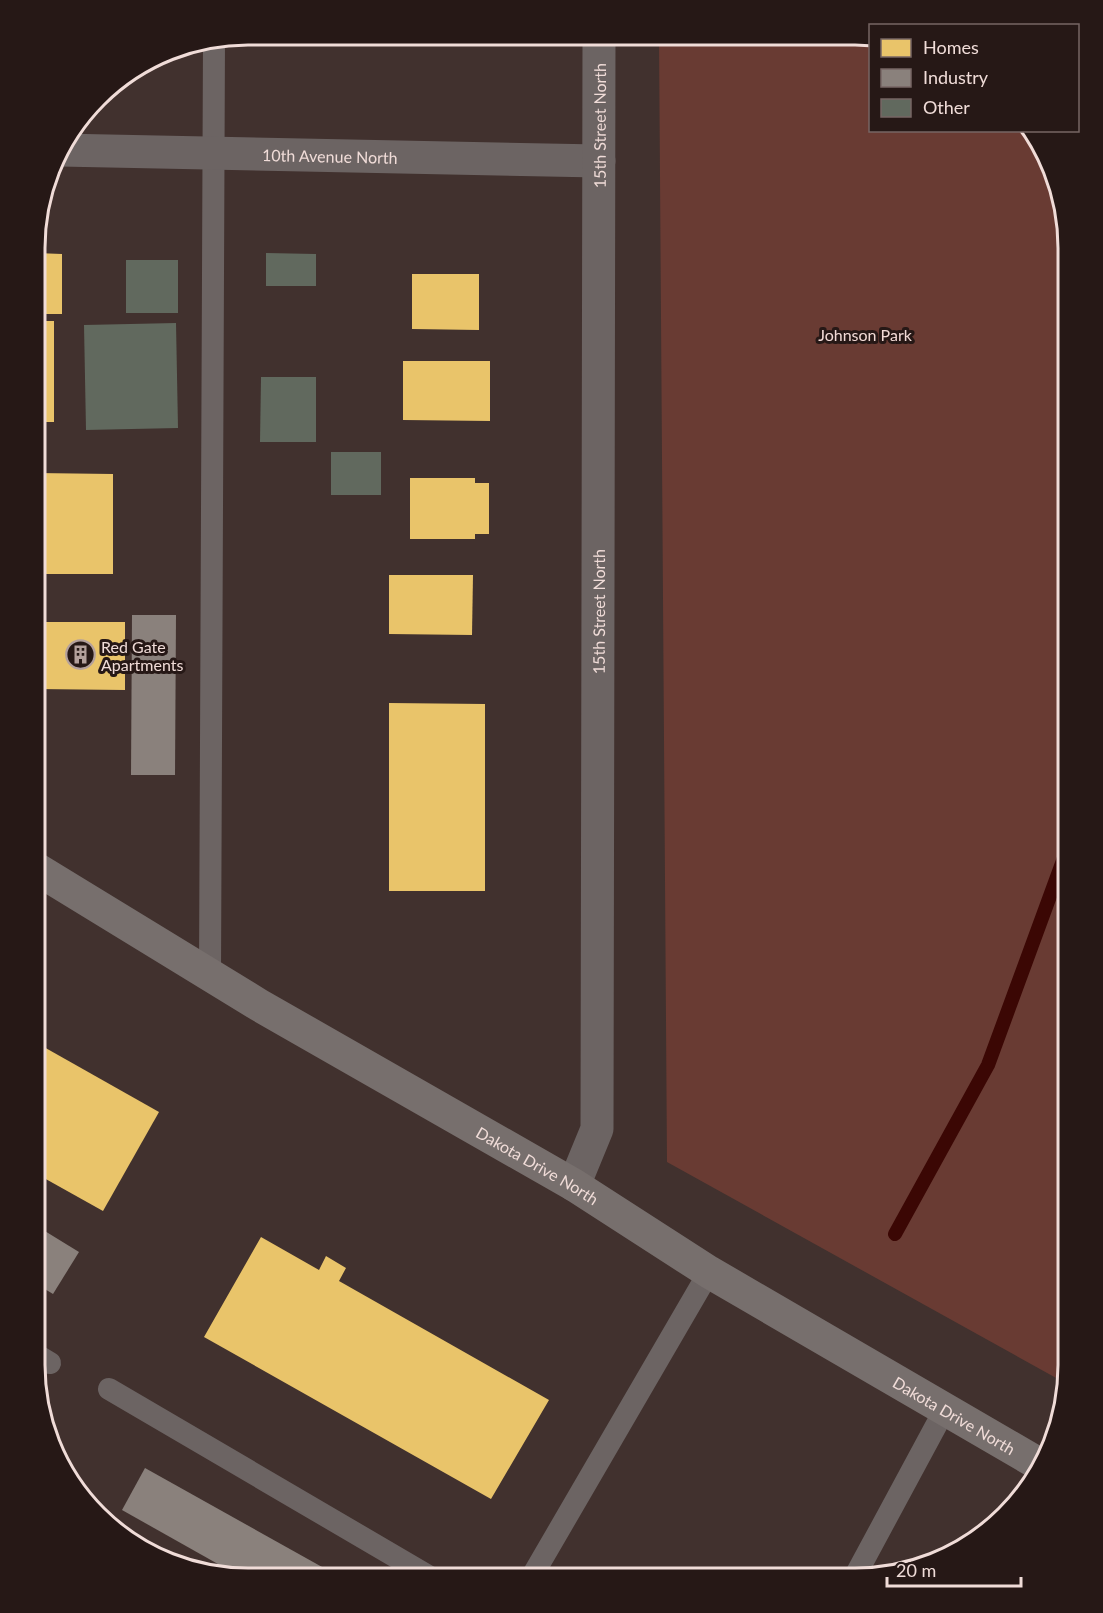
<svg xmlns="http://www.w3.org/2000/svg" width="1103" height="1613" font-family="Lato,sans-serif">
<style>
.green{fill:#693b33}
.homes{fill:#e9c46a}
.industry{fill:#8a817c}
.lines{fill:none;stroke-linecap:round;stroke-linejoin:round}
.stream{stroke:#3b0704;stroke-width:14}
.building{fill:#61695e}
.lane{stroke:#6c6463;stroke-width:22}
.street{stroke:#6c6463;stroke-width:33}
.secondary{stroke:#776f6d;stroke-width:33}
.labels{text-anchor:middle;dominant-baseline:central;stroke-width:6;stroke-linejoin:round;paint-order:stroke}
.street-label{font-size:16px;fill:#f0dcd8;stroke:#261816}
.park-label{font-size:16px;fill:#f2dad6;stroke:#261816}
.poi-label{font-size:16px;fill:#f0dcd8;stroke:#261816;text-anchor:start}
.rim{fill:none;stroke:#f0dcd8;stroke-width:3}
</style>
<rect width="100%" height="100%" fill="#41312e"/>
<path class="green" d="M659,36H870V130L1028,131L1047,154L1068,247L1067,1384L667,1162Z"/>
<g class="homes">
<path d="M36,253L62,254V314H36Z"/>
<path d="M412,274H479V330L412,329Z"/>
<rect x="36" y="321" width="18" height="101"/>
<path d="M403,361H490V421L403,420Z"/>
<path d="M36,473L113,474V574H36Z"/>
<path d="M410,478H475V483H489V534H475V539H410Z"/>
<path d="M389,575H473L472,635L389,634Z"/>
<path d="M36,622H125V690L36,689Z"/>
<path d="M389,703L485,704V891H389Z"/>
<path d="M35,1042L159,1112L103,1211L35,1173Z"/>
<path d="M261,1237L319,1270L326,1256L346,1268L339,1281L549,1400L491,1499L204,1337Z"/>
</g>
<g class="industry">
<path d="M132,615H176L175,775H131Z"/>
<path d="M35,1225L79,1252L53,1294L35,1283Z"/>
<path d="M145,1468L340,1577H241L122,1510Z"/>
</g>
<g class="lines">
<path class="stream" d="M895,1234L988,1065L1068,847"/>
</g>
<g class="building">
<path d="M266,253L316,254V286H266Z"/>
<rect x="126" y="260" width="52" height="53"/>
<path d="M176,323L178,428L86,430L84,325Z"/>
<path d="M261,377H316V442H260Z"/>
<rect x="331" y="452" width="50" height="43"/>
</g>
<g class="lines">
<g class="lane">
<path d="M210,975L214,40"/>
<path d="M35,1354L50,1363"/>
<path d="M109,1389L430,1577"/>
<path d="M531,1578L709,1272"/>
<path d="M854,1578L945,1409"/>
</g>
<g class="street">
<path id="s1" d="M60,150L599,161"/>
<path id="s2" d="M574,1185L597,1129L599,36"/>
</g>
<path class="secondary" id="s3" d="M35,868L259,1005L574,1185L709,1272L1039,1464"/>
</g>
<defs>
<symbol id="building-ring" viewBox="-11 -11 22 22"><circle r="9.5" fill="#261816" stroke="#b3a09c" stroke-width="1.5"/><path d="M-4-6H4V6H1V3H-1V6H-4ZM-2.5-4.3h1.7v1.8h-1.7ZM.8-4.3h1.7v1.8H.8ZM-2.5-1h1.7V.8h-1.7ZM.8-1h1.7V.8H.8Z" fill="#b3a09c"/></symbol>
</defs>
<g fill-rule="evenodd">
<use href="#building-ring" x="64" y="638" width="33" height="33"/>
</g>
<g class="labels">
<g class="street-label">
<text stroke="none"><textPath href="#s2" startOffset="1064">15th Street North</textPath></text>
<text stroke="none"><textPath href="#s1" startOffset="270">10th Avenue North</textPath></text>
<text stroke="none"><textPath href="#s2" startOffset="578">15th Street North</textPath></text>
<text stroke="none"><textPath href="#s3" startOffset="584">Dakota Drive North</textPath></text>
<text stroke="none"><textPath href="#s3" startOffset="1070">Dakota Drive North</textPath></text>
</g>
<g class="park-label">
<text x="865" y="334">Johnson Park</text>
</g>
<g class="poi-label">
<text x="101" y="646">Red Gate<tspan x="101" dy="18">Apartments</tspan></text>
</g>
</g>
<path d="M0 0H1103V1613H0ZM248 45H855A203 203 0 0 1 1058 248V1365A203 203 0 0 1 855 1568H248A203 203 0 0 1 45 1365V248A203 203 0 0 1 248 45Z" fill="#261816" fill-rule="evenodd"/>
<path class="rim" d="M248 45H855A203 203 0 0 1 1058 248V1365A203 203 0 0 1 855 1568H248A203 203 0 0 1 45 1365V248A203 203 0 0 1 248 45Z"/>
<rect x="869" y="24" width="210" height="108" fill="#261816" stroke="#776664" stroke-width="1.5"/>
<rect x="881" y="39" width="30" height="18" fill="#e9c46a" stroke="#776664" stroke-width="1.5"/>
<text x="923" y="54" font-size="18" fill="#f0dcd8">Homes</text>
<rect x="881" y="69" width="30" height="18" fill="#8a817c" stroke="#776664" stroke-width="1.5"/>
<text x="923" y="84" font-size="18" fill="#f0dcd8">Industry</text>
<rect x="881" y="99" width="30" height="18" fill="#61695e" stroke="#776664" stroke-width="1.5"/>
<text x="923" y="114" font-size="18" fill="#f0dcd8">Other</text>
<path d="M887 1577v9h134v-9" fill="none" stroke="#f0dcd8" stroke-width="3"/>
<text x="896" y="1577" font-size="18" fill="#f0dcd8" stroke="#261816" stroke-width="4.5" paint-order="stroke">20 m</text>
</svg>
